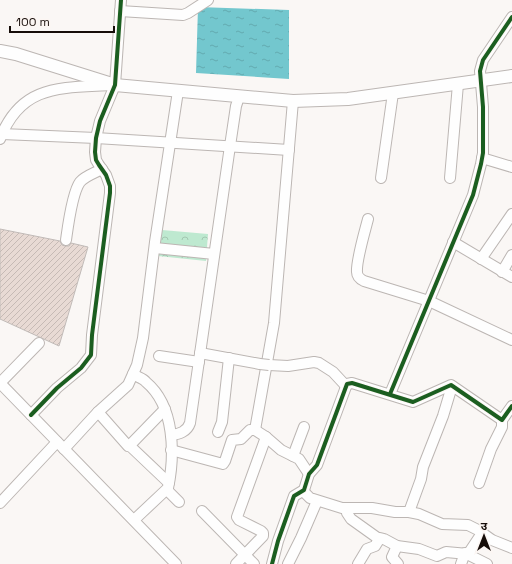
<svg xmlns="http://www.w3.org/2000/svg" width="512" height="564" font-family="'Space Grotesk','Noto Sans Devanagari',sans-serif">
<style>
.park{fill:url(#park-crowns)}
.water{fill:url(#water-ripples)}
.building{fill:url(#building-hatch);stroke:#c1bbb8}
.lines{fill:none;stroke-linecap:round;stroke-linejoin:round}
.minor-casing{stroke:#bcb6b3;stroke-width:12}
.major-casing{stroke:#bcb6b3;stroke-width:14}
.minor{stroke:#fefefe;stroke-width:10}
.major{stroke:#fefefe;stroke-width:12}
.minor-bridge-casing{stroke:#bcb6b3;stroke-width:12;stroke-linecap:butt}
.minor-bridge{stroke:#fefefe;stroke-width:10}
.cycleway-casing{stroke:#fcf6f3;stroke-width:6}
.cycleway{stroke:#1b5e20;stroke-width:4}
</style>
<defs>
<pattern id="park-crowns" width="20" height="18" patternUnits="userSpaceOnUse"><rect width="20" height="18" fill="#bee9d0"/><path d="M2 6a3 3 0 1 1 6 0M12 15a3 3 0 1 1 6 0" fill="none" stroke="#a3c7b1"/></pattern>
<pattern id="water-ripples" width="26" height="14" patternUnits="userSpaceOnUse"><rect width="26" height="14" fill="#73c7ce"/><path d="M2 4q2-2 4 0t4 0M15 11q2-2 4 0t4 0" fill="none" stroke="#63aab0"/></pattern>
<pattern id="building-hatch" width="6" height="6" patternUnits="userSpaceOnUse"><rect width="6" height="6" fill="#e8dad4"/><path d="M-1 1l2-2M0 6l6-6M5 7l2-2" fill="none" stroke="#c6bab5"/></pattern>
</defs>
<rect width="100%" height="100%" fill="#faf7f5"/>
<path class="park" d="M162,230L208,234L206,261L158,256Z"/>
<path class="water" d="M198,7L289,10V79L196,73Z"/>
<path class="building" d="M0,229L60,241L62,245L65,246H69L71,243L88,247L59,346L0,319Z"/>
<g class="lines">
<defs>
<g id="minor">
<path d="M120,11L183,15L188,13L208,0"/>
<path d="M2,134L96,138L289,150"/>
<path d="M0,139C21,84 61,88 111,85"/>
<path d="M482,158L512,167"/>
<path d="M381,178L393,93"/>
<path d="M450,178L458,84"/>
<path d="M368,219C365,231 356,261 357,272C357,277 360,279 364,281L429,301L512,340"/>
<path d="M66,240C68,226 72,193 80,182C85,176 95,173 102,169"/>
<path d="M453,242L512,277"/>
<path d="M155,248L214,254"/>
<path d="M481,259L512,214"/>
<path d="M502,272L512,255"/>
<path d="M200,353L260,364"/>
<path d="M159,356L199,362"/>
<path d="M269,365L288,366L314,362L319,363L333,372L346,386"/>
<path d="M133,374C137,377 143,378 146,382C175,406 175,455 168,488L134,520"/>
<path d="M0,383L176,564"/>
<path d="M0,383L39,343"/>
<path d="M390,394L473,195L481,164L483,153V107L480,71L483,60L512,17"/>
<path d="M98,412L128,446L132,443L165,409"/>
<path d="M31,415L57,388L81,368L91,355L92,335L110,193V186L106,175L99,165L96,160L95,152L96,138L100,121L115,85L121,0"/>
<path d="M255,430L274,323L293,101"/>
<path d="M218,432L222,422L229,358"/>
<path d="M171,435C179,434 187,432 190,423L230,146L236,106L239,97"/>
<path d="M129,445L169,483"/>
<path d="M64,449L98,412L128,385L137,365L143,338L155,242L178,91"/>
<path d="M171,450L223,464L225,461L232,440L241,439L250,430H255L266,437L281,450L299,459L309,474"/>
<path d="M293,456L304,427"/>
<path d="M479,483L491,449L502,427V420"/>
<path d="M168,488V491L179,502"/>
<path d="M303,491L310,498L342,508H372L395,512H409L419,514L442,524L468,525L478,530L492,540L512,548"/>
<path d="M0,503L57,442"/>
<path d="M202,511L254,564"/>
<path d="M409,512L421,479L423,467L443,416L452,386"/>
<path d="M347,513L351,519L379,539"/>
<path d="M397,546L392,557L398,564"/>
<path d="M236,564L263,536V533L261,531L239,520L237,517L266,437"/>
<path d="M272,564L278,541L294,496L304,490L309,474L317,465L347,384L352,383L413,402L451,385L502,420L512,406"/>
<path d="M288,564L301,538L317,501"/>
<path d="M358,564L367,549L375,546L380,538L384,539L397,546L419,549L437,556L446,552L468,554L482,533"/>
<path d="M461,564L465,553L487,564"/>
</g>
<path id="major" d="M0,51L16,54L115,85L293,101L348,99L512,76"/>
</defs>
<use href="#minor" class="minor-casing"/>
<use href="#major" class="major-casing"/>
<use href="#minor" class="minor"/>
<use href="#major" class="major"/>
<defs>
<path id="minor-bridge" d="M260,364L269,365"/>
</defs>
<use href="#minor-bridge" class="minor-bridge-casing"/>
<use href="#minor-bridge" class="minor-bridge"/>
<defs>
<g id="cycleway">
<path d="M390,394L473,195L481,164L483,153V107L480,71L483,60L512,17"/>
<path d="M31,415L57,388L81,368L91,355L92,335L110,193V186L106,175L99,165L96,160L95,152L96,138L100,121L115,85L121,0"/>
<path d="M272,564L278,541L294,496L304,490L309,474L317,465L347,384L352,383L413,402L451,385L502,420L512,406"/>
</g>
</defs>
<use href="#cycleway" class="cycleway-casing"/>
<use href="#cycleway" class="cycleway"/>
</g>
<g transform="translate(484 536)" stroke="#fcf6f3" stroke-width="3" paint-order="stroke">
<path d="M0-3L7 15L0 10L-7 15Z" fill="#160d09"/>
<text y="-6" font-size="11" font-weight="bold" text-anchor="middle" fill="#160d09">उ</text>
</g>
<path d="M10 26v6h104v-6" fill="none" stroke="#160d09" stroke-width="2"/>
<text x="16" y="26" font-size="12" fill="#160d09" stroke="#fcf6f3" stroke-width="3" paint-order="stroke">100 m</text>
</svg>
